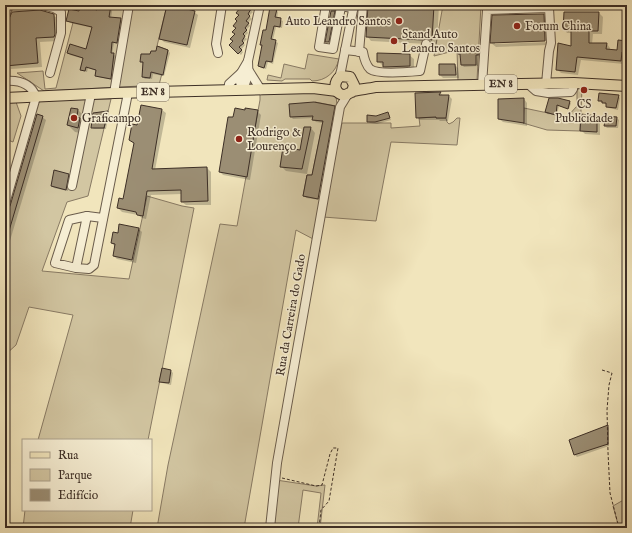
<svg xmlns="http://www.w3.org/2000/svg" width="632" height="533" font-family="'IM FELL English',serif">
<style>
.green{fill:#d2c6a2;stroke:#887a64}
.shadow{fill:#0003}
.building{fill:#9b8e74;stroke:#3d2f26}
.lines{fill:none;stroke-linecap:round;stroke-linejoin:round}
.minor-casing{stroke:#6a5c4c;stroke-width:10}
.major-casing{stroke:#3d2f26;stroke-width:12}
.path{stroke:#3d2f26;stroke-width:1;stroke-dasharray:3 2;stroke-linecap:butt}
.minor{stroke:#f6eed3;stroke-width:8}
.major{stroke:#f1e5bc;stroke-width:10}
.poi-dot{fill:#8f2418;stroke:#f6eed3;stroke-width:1.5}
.labels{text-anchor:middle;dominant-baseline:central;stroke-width:3;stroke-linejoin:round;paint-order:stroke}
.shield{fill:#f6eed3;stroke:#74685a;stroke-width:1}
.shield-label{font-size:11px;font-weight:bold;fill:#3d2f26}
.poi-label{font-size:12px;fill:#3d2f26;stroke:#f6eed3;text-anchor:start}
.street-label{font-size:12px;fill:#3d2f26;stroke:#f6eed3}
</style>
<rect width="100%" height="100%" fill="#f1e5bc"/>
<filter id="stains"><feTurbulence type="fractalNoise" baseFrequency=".005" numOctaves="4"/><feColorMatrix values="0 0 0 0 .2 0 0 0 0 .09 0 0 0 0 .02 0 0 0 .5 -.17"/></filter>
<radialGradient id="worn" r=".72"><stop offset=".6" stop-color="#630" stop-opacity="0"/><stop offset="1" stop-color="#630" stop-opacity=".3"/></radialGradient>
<g class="green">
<path d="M56,5H167L157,46L168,50L159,85L44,91L17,73L43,71L45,89L56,88L76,11Z"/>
<path d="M443,5H481L477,80L458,81L457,50L434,56Z"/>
<path d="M308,54L339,59C336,72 326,81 312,81L310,79H285L282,81L267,80L268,75L281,78L284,64L305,69Z"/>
<path d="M577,88L582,89L580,131L547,130L523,123L524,108L567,117L577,106Z"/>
<path d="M316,91L336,96L337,105L336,106L315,102L313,120L323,121L312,175H307L303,196L321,199L315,240L296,230L244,528H157L168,465L220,224L237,226L260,100V92Z"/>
<path d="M111,99L88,196L67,202L42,271L129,279L147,196L182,206L194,208L148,440H38L73,315L29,307L16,345L5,355V191L31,100Z"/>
<path d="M7,102H16L21,116L13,142L8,140Z"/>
<path d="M436,117V118H446L447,122L449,124L453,122L457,118H460L457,145L391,142L376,221L323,217L342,123H391V128L420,126L419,118Z"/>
<path d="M276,480L316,486L325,485L320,528H317L321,493L303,490L298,528H270Z"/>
<path d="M627,498V528H619L613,506Z"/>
<path d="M25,510H133L130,528H23Z"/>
</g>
<g class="shadow">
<path d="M99,5H113L111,18L121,19L123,21L119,44L114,43L112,54L116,56L113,80L98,77L96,75L97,71L88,68L87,72L83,71L81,69L84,59L70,55L68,53L87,50L93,28L70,23L68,21L79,13L97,11Z"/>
<path d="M168,5H191L190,11L194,12L198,15L190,48L164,42L160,38Z"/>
<path d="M239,5H253L250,9L253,12L249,16L252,19L248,23L250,26L246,30L248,33L244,37L247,39L243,43L245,45L241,50L243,52L241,55L231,45L234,41L241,8Z"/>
<path d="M369,5H439L437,44L432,43L428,44L371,41L367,36Z"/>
<path d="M571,5H614L572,6Z"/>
<path d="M276,10L278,12L277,19L283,21L282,28L276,27L273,40L278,43L273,64L268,62L266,69L261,68L259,66L267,32Z"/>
<path d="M565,13H599L603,17L602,34H593L592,44H607L610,48V50L618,51L627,42V55H625L624,64L581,60L578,75L561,73L557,69L572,47V33H567L564,29Z"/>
<path d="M53,15L58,19V41L40,42L42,67L11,69V79L5,82V47L10,46Z"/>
<path d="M543,15L548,19L549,40L495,42V44L549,42V45L496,47L491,43Z"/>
<path d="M477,47L479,49L480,56H478V66L464,67L462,65Z"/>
<path d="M168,50L170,53L164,76L153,74L152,79H145L143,77V64L141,62L157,52Z"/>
<path d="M409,55L414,59V71H388L378,61Z"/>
<path d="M455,65L458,68L459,78H443L440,75Z"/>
<path d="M440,93L444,96H449L452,99L448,121H440L439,120H420L417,117L416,94Z"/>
<path d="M618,96L620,98L618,110L609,108L607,105L599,101Z"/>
<path d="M524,99L527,103V126L503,122L499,119Z"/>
<path d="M549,99L569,102L571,103L569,109L559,106L557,115L547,114L546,112Z"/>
<path d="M142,106L162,110L166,113L155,170L207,168L211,172V205H186L182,202V194L151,195L146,219L142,218L138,215L122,212L118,208L124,200L135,144L130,140L138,126Z"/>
<path d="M334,107L336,109L320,200L306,198L304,195L313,177L323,123L316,122L314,120V118L293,119L291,117Z"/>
<path d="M71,109L78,110L85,117V134L75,132L68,125Z"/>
<path d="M257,111L261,115L250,180L223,175L220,172L234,118Z"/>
<path d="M107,112L109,114L106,129H94L92,127Z"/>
<path d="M388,113L391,120L377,124L370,123L368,121L376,117Z"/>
<path d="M42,117L46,120L9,244L5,243V223Z"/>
<path d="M597,117L600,120V135L585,134L582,131Z"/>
<path d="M617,118L619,120L618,128H607L605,126Z"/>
<path d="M624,126H627V141L624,138Z"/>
<path d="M305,128H311L315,133L307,174L286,171L281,166L301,151Z"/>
<path d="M68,175L70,177L68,191L54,188L52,186Z"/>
<path d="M138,228L142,232L136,263L117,259L114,256L115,247L112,243L118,234Z"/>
<path d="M171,371L173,373L171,385L162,383L160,381Z"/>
<path d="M607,426L609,428V446L577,457L575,455L570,440Z"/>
</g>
<g class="building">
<path d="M80,5L97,10L98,5H111L109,17L121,18L117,43L112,42L111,53H114L111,79L95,76L96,70L86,67L85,71L80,70L83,58L67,53L70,44L86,49L92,27L66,21L69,9L79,11Z"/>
<path d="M167,5H188L187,9L195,11L187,45L159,39Z"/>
<path d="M237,5H247L251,9L248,14L250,16L246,21L249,23L245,28L247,30L243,34L245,36L242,41L244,43L239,47L242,50L238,54L229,45L233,41L230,39L235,34L232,32L236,28L233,26L237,21L235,19L239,15L236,13L240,8Z"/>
<path d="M368,5H434L432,40L427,39L423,40L366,37Z"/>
<path d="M270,7L277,9L275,17L281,18L280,27L274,26L271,39L276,40L272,62L266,61L264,68L258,66L262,45H260L263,30H266Z"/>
<path d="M40,10L54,14L55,34L54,37L36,38L38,63L5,66V46L9,45L8,21L12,12Z"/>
<path d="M331,11H335L329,42H325Z"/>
<path d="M564,12H599L598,31H589V43H607L606,49L617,50L618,40L627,41V52H622L621,61L577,57L575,72L556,70L558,43L571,46V30H563Z"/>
<path d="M544,14L545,41L490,43L492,15Z"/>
<path d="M157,46L168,50L163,75L151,72L150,78L142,77L143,62H140L141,54H150L151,51H156Z"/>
<path d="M458,46H478V55H476V65H461L460,54H458Z"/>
<path d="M377,53L410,54V66L383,67V62H377Z"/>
<path d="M439,64H455L456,75H439Z"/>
<path d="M441,92L439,95H449L446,118H436V117L416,118L415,93Z"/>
<path d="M599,93L619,95L616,108L606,107V103H602V101H598Z"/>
<path d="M524,98V123L498,119V99Z"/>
<path d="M549,98H558L570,101L568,109L557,105L556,115L545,112Z"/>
<path d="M314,102L335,106L318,199L303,196L307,175H312L323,121L312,120L313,116L290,117L289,104Z"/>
<path d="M141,105L162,109L152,169L207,167L208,201L181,202V190L147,191L143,216L137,215L136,212L117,208L119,198L123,199L134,143L129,140L132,124L137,125Z"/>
<path d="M71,108L78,109L77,117L80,118L78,128L67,125Z"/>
<path d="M235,108L245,110V108L258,110L247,177L219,172L228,117H233Z"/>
<path d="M108,111L104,128H91L93,113Z"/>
<path d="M388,112L390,118L375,122H367V115L376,116Z"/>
<path d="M37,114L43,116L6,241H5V220L8,209L10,206Z"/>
<path d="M581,114L597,116V132L580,131Z"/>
<path d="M606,116L617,117L616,126H604Z"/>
<path d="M304,127H311L302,169L280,167L283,147L300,150Z"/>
<path d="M54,170L69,174L66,190L51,186Z"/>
<path d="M119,224L139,228L132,260L113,256L115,244L111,243L113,232L118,233Z"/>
<path d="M162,368L171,370L169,383L159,382Z"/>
<path d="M608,425V444L574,455L569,440Z"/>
</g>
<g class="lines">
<defs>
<g id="minor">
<path d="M42,5L54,8L61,12V33L50,73"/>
<path d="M326,5L319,47L333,49L341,7"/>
<path d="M330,5L354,8"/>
<path d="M5,16L9,5"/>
<path d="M345,50L363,52C364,58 366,65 370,69C378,75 409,72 420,71L426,44"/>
<path d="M359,52L363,5"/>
<path d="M218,53L216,44L222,5"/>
<path d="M249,71L261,90"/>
<path d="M339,77L341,71L354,5"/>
<path d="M5,81C18,80 31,83 36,97L5,204"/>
<path d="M528,84L536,91L548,93L571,92L573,89L574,83"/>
<path d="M482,85L487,10L549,8L551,43L549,51L546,84"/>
<path d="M228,90L229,84L241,73"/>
<path d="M242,90L240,82L241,73L248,61L260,5"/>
<path d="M242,90C248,80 249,72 248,61"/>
<path d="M114,93L129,5"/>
<path d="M5,181L6,177"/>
<path d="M72,186L91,94"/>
<path d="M87,216L103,218"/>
<path d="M76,268L87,216L69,220L55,263L76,268L89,269L94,265L128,93"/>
<path d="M270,528L277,463L340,107L348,94"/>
</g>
<g id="major">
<path d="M352,92L354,85L350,77L341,76C333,81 333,94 344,95C348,95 350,92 353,91C360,89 368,89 376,87L574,83L627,86"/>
<path d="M5,98L114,93L313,88L337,91"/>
</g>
</defs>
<use href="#minor" class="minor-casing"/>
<use href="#major" class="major-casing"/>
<g class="path">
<path d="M623,207H627"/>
<path d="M602,370L612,373L609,385L607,410L608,452L610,493L619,528"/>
<path d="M282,478L316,486L322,485L330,454L333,448H338L329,501L321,510L319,528"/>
</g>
<use href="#minor" class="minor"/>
<use href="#major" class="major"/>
</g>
<g class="poi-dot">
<circle cx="399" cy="21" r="4"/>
<circle cx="517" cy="26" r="4"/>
<circle cx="394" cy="41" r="4"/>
<circle cx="584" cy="90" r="4"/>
<circle cx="74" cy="118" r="4"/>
<circle cx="239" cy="139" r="4"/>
</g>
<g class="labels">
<g class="shield">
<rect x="485" y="75" width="32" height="18" rx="3"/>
<rect x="137" y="83" width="32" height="18" rx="3"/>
</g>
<g class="shield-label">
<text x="501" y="84">EN 8</text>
<text x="153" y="92">EN 8</text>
</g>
<g class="poi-label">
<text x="391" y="21" text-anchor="end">Auto Leandro Santos</text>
<text x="525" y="26">Forum China</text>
<text x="402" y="34">Stand Auto<tspan x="402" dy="14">Leandro Santos</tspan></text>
<text x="584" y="104" text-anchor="middle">CS<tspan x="584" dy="14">Publicidade</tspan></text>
<text x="82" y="118">Graficampo</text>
<text x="247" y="132">Rodrigo &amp;<tspan x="247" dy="14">Lourenço</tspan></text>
</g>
<g class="street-label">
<text transform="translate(291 315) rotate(-80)">Rua da Carreira do Gado</text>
</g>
</g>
<rect width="632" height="533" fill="none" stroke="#f1e5bc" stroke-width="20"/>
<rect x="6" y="6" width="620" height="521" fill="none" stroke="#3d2f26" stroke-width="2"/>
<rect x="10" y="10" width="612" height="513" fill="none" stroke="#3d2f26"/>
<rect x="22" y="439" width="130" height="72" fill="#f6eed3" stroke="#aca28e"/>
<rect x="30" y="452" width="20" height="6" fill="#f1e5bc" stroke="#aca28e"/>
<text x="58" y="459" font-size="12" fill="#3d2f26">Rua</text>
<rect x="30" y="469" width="20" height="12" fill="#d2c6a2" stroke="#aca28e"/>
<text x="58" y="479" font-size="12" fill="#3d2f26">Parque</text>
<rect x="30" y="489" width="20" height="12" fill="#9b8e74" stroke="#aca28e"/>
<text x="58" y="499" font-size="12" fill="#3d2f26">Edifício</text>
<rect width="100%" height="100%" filter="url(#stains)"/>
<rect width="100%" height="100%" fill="url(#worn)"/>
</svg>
